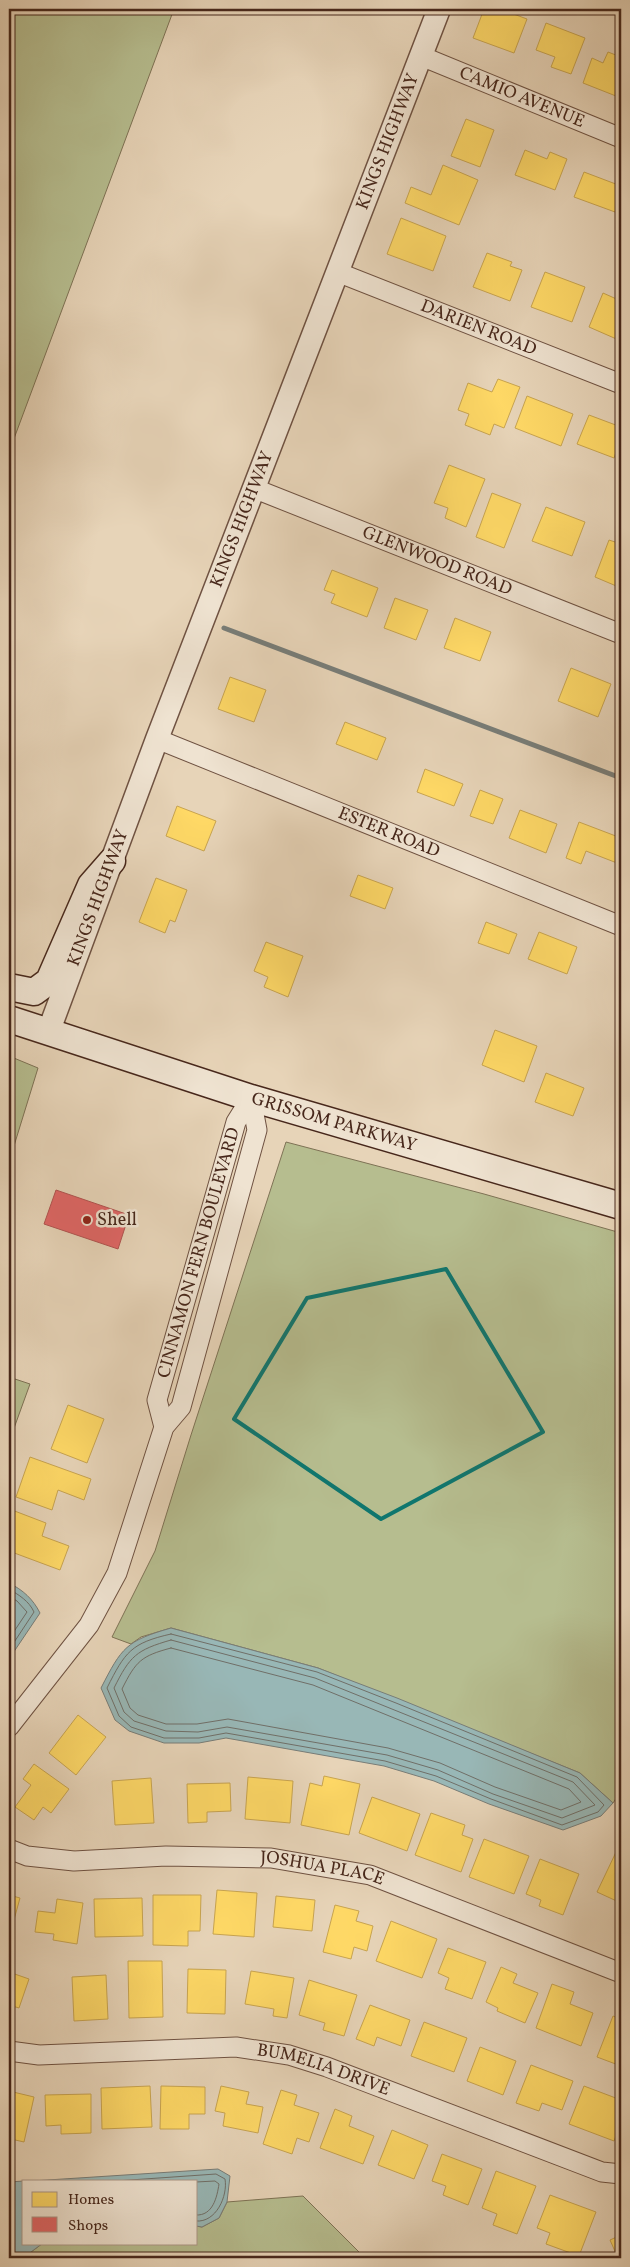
<svg xmlns="http://www.w3.org/2000/svg" width="630" height="2267" font-family="Vollkorn,serif">
<style>
.green{fill:#b6bd8f;stroke:#7e7255}
.water{fill:#98b7b6;stroke:#787d78}
.homes{fill:#ffd966;stroke:#c8a450}
.shops{fill:#e06666;stroke:#b25350}
.lines{fill:none;stroke-linecap:round;stroke-linejoin:round}
.shore{stroke:#706f68;stroke-width:1}
.stream{stroke:#787d78;stroke-width:5}
.minor-casing{stroke:#6f5242;stroke-width:21}
.tertiary-casing{stroke:#6f5242;stroke-width:25}
.secondary-casing{stroke:#47271b;stroke-width:29}
.minor{stroke:#efe3d1;stroke-width:19}
.tertiary{stroke:#efe3d1;stroke-width:22}
.secondary{stroke:#efe3d1;stroke-width:26}
.marked{fill:none;stroke:#0f766e;stroke-width:4;stroke-linejoin:round}
.poi-dot{fill:#8f2418;stroke:#efe3d1;stroke-width:2}
.labels{text-anchor:middle;dominant-baseline:central;stroke-width:5;stroke-linejoin:round;paint-order:stroke}
.street-label{font-size:18px;fill:#47271b;stroke:#efe3d1}
.poi-label{font-size:18px;fill:#47271b;stroke:#efe3d1;text-anchor:start}
</style>
<rect width="100%" height="100%" fill="#e7d4b8"/>
<filter id="stains"><feTurbulence type="fractalNoise" baseFrequency=".004" numOctaves="4"/><feColorMatrix values="0 0 0 0 .2 0 0 0 0 .09 0 0 0 0 .02 0 0 0 .5 -.17"/></filter>
<radialGradient id="worn" r=".72"><stop offset=".6" stop-color="#630" stop-opacity="0"/><stop offset="1" stop-color="#630" stop-opacity=".3"/></radialGradient>
<g class="green">
<path d="M9,9H174L9,452Z"/>
<path d="M9,1056L38,1068L9,1162Z"/>
<path d="M286,1142L484,1194L621,1233V1791L613,1803L580,1773L318,1668L171,1628L141,1637L131,1644L112,1637L155,1551L191,1435Z"/>
<path d="M9,1377L30,1384L9,1442Z"/>
<path d="M303,2196L360,2253L376,2258H23L43,2243H196V2226L202,2227L219,2218L227,2202Z"/>
<path d="M470,2253L514,2258H457Z"/>
</g>
<g class="water">
<path d="M9,1583C23,1590 33,1599 40,1613L9,1659Z"/>
<path d="M171,1628L318,1668L397,1698L580,1773L613,1803L601,1816L563,1830L489,1804L434,1781L384,1766L226,1738L199,1743H164L129,1731L115,1720L101,1688C122,1647 126,1641 171,1628Z"/>
<path d="M218,2169L230,2176L227,2202L219,2218L202,2227L196,2226V2181H32Z"/>
<path d="M24,2181V2243H43L23,2258H9V2182Z"/>
</g>
<g class="homes">
<path d="M484,9H500L527,19L514,53L473,38Z"/>
<path d="M546,23L585,38L571,74L551,67L555,57L536,50Z"/>
<path d="M608,52L621,57V98L583,83L592,58L603,63Z"/>
<path d="M466,119L494,130L480,167L451,156Z"/>
<path d="M525,150L547,159L550,152L567,159L555,190L515,175Z"/>
<path d="M443,165L478,180L459,225L405,203L411,187L431,195Z"/>
<path d="M584,172L621,186V197L615,212L574,197Z"/>
<path d="M401,218L446,236L433,271L387,254Z"/>
<path d="M487,253L512,262L510,266L522,270L510,301L473,287Z"/>
<path d="M545,272L585,287L572,322L531,307Z"/>
<path d="M603,293L621,301V341L589,327Z"/>
<path d="M498,379L520,387L504,428L494,424L490,435L465,425L469,414L458,410L468,383L492,392Z"/>
<path d="M527,396L573,414L561,446L515,428Z"/>
<path d="M589,415L621,427V438L614,458L577,444Z"/>
<path d="M449,465L485,479L466,527L445,518L448,508L434,503Z"/>
<path d="M492,493L521,504L504,548L476,537Z"/>
<path d="M546,507L585,522L572,556L532,541Z"/>
<path d="M609,540L621,544V588L595,577Z"/>
<path d="M332,570L378,588L367,617L331,603L335,594L324,590Z"/>
<path d="M395,598L428,610L416,640L384,628Z"/>
<path d="M455,618L491,632L480,661L444,648Z"/>
<path d="M571,668L611,684L598,717L558,701Z"/>
<path d="M230,677L266,690L254,722L218,709Z"/>
<path d="M345,722L386,738L377,760L336,744Z"/>
<path d="M425,769L463,784L454,806L417,792Z"/>
<path d="M480,790L503,799L493,824L470,816Z"/>
<path d="M177,806L216,821L204,851L166,836Z"/>
<path d="M520,810L557,824L546,853L509,838Z"/>
<path d="M579,822L621,838V853L617,863L586,851L581,864L566,858Z"/>
<path d="M358,875L393,888L385,909L350,896Z"/>
<path d="M156,878L187,890L175,922L170,920L165,933L139,922Z"/>
<path d="M486,922L517,934L509,954L478,943Z"/>
<path d="M539,932L577,947L567,974L528,959Z"/>
<path d="M266,942L303,956L288,997L264,987L268,977L254,971Z"/>
<path d="M495,1030L537,1046L524,1082L482,1065Z"/>
<path d="M546,1073L584,1088L573,1116L535,1102Z"/>
<path d="M68,1405L104,1419L87,1463L51,1449Z"/>
<path d="M30,1457L91,1479L84,1500L58,1490L52,1510L16,1497Z"/>
<path d="M12,1510L46,1523L42,1536L69,1546L60,1570L9,1551V1519Z"/>
<path d="M78,1715L106,1737L76,1775L49,1753Z"/>
<path d="M34,1764L69,1789L51,1813L43,1807L34,1820L15,1807L31,1785L23,1779Z"/>
<path d="M324,1776L360,1784L349,1835L301,1825L310,1783L322,1786Z"/>
<path d="M248,1777L293,1781L290,1823L245,1819Z"/>
<path d="M151,1778L154,1823L115,1825L112,1781Z"/>
<path d="M230,1783L231,1811L207,1812V1822L188,1823L187,1784Z"/>
<path d="M372,1797L420,1814L407,1851L359,1833Z"/>
<path d="M431,1813L465,1825L462,1835L473,1839L461,1872L415,1855Z"/>
<path d="M484,1839L529,1856L514,1894L469,1877Z"/>
<path d="M617,1850L621,1852V1903L597,1892Z"/>
<path d="M540,1859L579,1874L563,1915L539,1906L541,1900L526,1894Z"/>
<path d="M217,1890L257,1893L254,1937L213,1934Z"/>
<path d="M9,1895L20,1898L12,1927H9Z"/>
<path d="M153,1895H201L200,1931H188V1946L153,1945Z"/>
<path d="M276,1896L315,1900L312,1931L273,1927Z"/>
<path d="M142,1898L143,1936L95,1937L94,1899Z"/>
<path d="M57,1899L83,1903L77,1944L53,1940L54,1934L35,1932L38,1911L55,1913Z"/>
<path d="M335,1905L359,1911L356,1921L373,1926L367,1951L354,1947L351,1959L323,1952Z"/>
<path d="M391,1921L437,1939L422,1978L376,1961Z"/>
<path d="M448,1948L486,1962L472,1999L445,1989L449,1978L438,1973Z"/>
<path d="M128,1961H162L163,2017L129,2018Z"/>
<path d="M501,1967L517,1974L513,1983L538,1993L525,2023L497,2011L498,2008L486,2002Z"/>
<path d="M188,1969L226,1970L225,2014L187,2013Z"/>
<path d="M251,1971L294,1978L287,2018L273,2016L274,2009L245,2004Z"/>
<path d="M9,1972L29,1979L19,2008L9,2005Z"/>
<path d="M106,1975L108,2019L74,2021L72,1977Z"/>
<path d="M309,1980L357,1995L344,2036L323,2030L325,2023L299,2015Z"/>
<path d="M552,1984L574,1992L570,2004L593,2013L581,2046L536,2028Z"/>
<path d="M370,2005L410,2020L401,2046L377,2037L374,2046L356,2039Z"/>
<path d="M613,2016L621,2019V2066L597,2057Z"/>
<path d="M424,2022L467,2038L454,2072L411,2056Z"/>
<path d="M480,2047L516,2061L503,2095L467,2081Z"/>
<path d="M531,2065L573,2081L562,2110L542,2103L539,2111L516,2103Z"/>
<path d="M150,2086L152,2127L102,2129L101,2088Z"/>
<path d="M161,2086L205,2087V2114H189V2129H160Z"/>
<path d="M221,2086L249,2092L246,2104L263,2107L258,2133L223,2126L225,2113L215,2111Z"/>
<path d="M584,2086L621,2100V2122L614,2141L569,2124Z"/>
<path d="M281,2090L297,2095L294,2105L319,2113L309,2142L297,2138L292,2154L263,2144Z"/>
<path d="M9,2091L34,2097L24,2142L11,2139L9,2151Z"/>
<path d="M91,2094V2133L61,2134V2125L46,2126L45,2095Z"/>
<path d="M335,2109L352,2116L349,2126L374,2136L363,2164L320,2148Z"/>
<path d="M392,2130L428,2145L414,2179L378,2165Z"/>
<path d="M442,2154L482,2169L468,2205L443,2195L446,2186L432,2181Z"/>
<path d="M496,2171L536,2186L517,2234L493,2225L497,2214L482,2208Z"/>
<path d="M550,2195L596,2212L579,2256L546,2244L550,2233L537,2228Z"/>
<path d="M621,2235V2258H618L610,2240Z"/>
</g>
<path class="shops" d="M56,1190L129,1215L118,1249L44,1224Z"/>
<g class="lines">
<g class="shore">
<path d="M9,1589C19,1595 29,1601 34,1612L9,1650"/>
<path d="M9,1596L17,1601L27,1612L9,1639"/>
<path d="M171,1634L317,1672L396,1703L577,1777L604,1805L598,1812L562,1825L491,1799L436,1776L385,1761L226,1733L199,1738H164L131,1727L119,1716L107,1688C125,1652 131,1643 171,1634Z"/>
<path d="M171,1640L315,1678L573,1782L595,1805L562,1818L493,1794L438,1770L387,1755L227,1727L198,1732L166,1731L134,1721L124,1712L114,1688C130,1656 136,1650 171,1640Z"/>
<path d="M171,1648L313,1685L569,1789L581,1802L561,1810L495,1787L440,1763L388,1748L228,1719L197,1724H166L138,1715L130,1708L122,1689C136,1661 141,1656 171,1648Z"/>
<path d="M116,2181L216,2174L225,2179C228,2196 216,2223 196,2221"/>
<path d="M196,2182L215,2181L219,2184C217,2197 213,2216 196,2215"/>
</g>
<path class="stream" d="M224,628L621,778"/>
<defs>
<g id="minor">
<path id="s1" d="M421,56L621,138"/>
<path id="s2" d="M337,272L621,384"/>
<path id="s3" d="M253,488L621,634"/>
<path id="s4" d="M157,739L621,926"/>
<path id="s5" d="M164,1427L157,1400L236,1122L251,1098"/>
<path d="M9,1727L89,1625L117,1573L164,1427L181,1407L257,1130L251,1098"/>
<path id="s6" d="M9,1849L27,1856L74,1861L166,1856L271,1858L370,1875L621,1973"/>
<path id="s7" d="M9,2051L39,2055L236,2047L289,2055L327,2067L602,2172L621,2174"/>
</g>
<g id="tertiary">
<path id="s8" d="M48,1033L157,739L439,9"/>
</g>
<g id="secondary">
<path d="M9,987L34,992L49,981L91,885L112,861"/>
<path id="s9" d="M9,1019L251,1098L621,1206"/>
</g>
</defs>
<use href="#minor" class="minor-casing"/>
<use href="#tertiary" class="tertiary-casing"/>
<use href="#secondary" class="secondary-casing"/>
<use href="#minor" class="minor"/>
<use href="#tertiary" class="tertiary"/>
<use href="#secondary" class="secondary"/>
</g>
<path class="marked" d="M446,1269L543,1432L381,1519L234,1419L307,1298Z"/>
<circle class="poi-dot" cx="87" cy="1220" r="5"/>
<g class="labels">
<g class="street-label">
<text stroke="none"><textPath href="#s1" startOffset="109">CAMIO AVENUE</textPath></text>
<text stroke="none"><textPath href="#s8" startOffset="954">KINGS HIGHWAY</textPath></text>
<text stroke="none"><textPath href="#s2" startOffset="152">DARIEN ROAD</textPath></text>
<text stroke="none"><textPath href="#s8" startOffset="549">KINGS HIGHWAY</textPath></text>
<text stroke="none"><textPath href="#s3" startOffset="198">GLENWOOD ROAD</textPath></text>
<text stroke="none"><textPath href="#s4" startOffset="250">ESTER ROAD</textPath></text>
<text stroke="none"><textPath href="#s8" startOffset="144">KINGS HIGHWAY</textPath></text>
<text stroke="none"><textPath href="#s9" startOffset="341">GRISSOM PARKWAY</textPath></text>
<text stroke="none"><textPath href="#s5" startOffset="181">CINNAMON FERN BOULEVARD</textPath></text>
<text stroke="none"><textPath href="#s6" startOffset="316">JOSHUA PLACE</textPath></text>
<text stroke="none"><textPath href="#s7" startOffset="318">BUMELIA DRIVE</textPath></text>
</g>
<g class="poi-label">
<text x="97" y="1220">Shell</text>
</g>
</g>
<rect width="630" height="2267" fill="none" stroke="#e7d4b8" stroke-width="30"/>
<rect x="10" y="10" width="610" height="2247" fill="none" stroke="#47271b" stroke-width="2.5"/>
<rect x="15" y="15" width="600" height="2237" fill="none" stroke="#47271b"/>
<rect x="22" y="2180" width="175" height="65" fill="#efe3d1" stroke="#ac9888"/>
<rect x="32" y="2192" width="25" height="15" fill="#ffd966" stroke="#ac9888"/>
<text x="68" y="2204" font-size="15" fill="#47271b">Homes</text>
<rect x="32" y="2217" width="25" height="15" fill="#e06666" stroke="#ac9888"/>
<text x="68" y="2230" font-size="15" fill="#47271b">Shops</text>
<rect width="100%" height="100%" filter="url(#stains)"/>
<rect width="100%" height="100%" fill="url(#worn)"/>
</svg>
